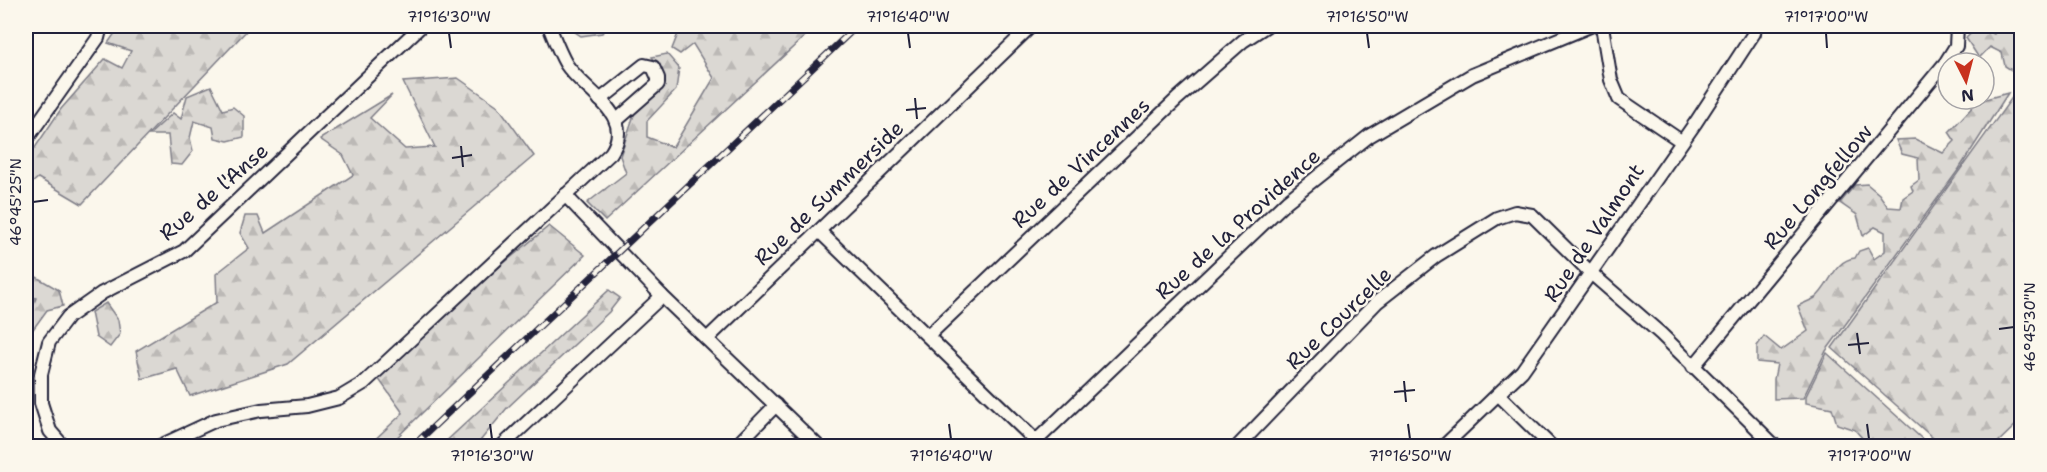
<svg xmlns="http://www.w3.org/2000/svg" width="2047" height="472" font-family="'Shantell Sans',sans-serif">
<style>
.forest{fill:url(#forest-firs);stroke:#7e7d87;stroke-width:1.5}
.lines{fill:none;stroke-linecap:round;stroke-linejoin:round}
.minor-casing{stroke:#22223b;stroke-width:16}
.minor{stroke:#fbf7ec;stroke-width:12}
.rail-casing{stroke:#22223b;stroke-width:7}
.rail{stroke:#fbf7ec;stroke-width:4.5;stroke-dasharray:14;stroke-linecap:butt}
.ticks{fill:none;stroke:#22223b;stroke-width:2}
.labels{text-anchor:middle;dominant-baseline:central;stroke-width:5;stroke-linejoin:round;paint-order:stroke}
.street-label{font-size:21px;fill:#22223b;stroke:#fbf7ec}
.neatline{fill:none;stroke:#22223b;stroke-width:2}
.ticks-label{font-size:15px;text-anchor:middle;fill:#22223b}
</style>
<defs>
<pattern id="forest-firs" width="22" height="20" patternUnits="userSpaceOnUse" patternTransform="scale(1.5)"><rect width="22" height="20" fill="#dbd8d3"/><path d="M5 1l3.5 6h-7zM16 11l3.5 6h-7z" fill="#bcb9b6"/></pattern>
</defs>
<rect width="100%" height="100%" fill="#fbf7ec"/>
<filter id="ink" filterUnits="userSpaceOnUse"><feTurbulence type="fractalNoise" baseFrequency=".0167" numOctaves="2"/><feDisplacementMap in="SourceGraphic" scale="12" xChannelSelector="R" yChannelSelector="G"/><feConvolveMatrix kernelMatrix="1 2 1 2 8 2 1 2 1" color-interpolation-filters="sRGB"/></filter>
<g filter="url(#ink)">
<g class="forest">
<path d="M120,26H251L82,204L38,178L26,188V161L61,109L105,59L122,68L131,51L108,43Z"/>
<path d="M566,26H608L602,33L581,36Z"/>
<path d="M681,26H816L605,221L587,203L626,173L620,156L635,112L663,88L661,68L652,57L667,54L679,68L676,90L647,121V137L673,147L714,78L693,44L680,54L672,49Z"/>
<path d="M1979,26H1987L1984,30L1994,34L1999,26H2021V69L2016,73L2005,66L2002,53L1990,47L1979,58L1966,38Z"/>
<path d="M458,78L498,106L534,156L288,364L190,396L177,369L142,379L136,351L217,302L216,274L249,248L240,233L245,216H258L265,233L353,175L343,155L320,139L392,95L370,118L405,149L435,147L403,82Z"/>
<path d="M2021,85V425L2019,422L1994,446H1942L1832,348Z"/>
<path d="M211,86L223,110L233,107L244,116V137L228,141L215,138L213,127L194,121L190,138L193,151L182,165L171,164L168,135H149L173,113L181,119L187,96Z"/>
<path d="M2008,93L1959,169L1826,351L1803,398L1774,399V379L1777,364L1757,362V346L1764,336L1781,350L1808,331L1798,306C1803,303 1810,301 1815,298C1830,287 1833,260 1855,258L1859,251L1868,248L1874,259L1885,251V232L1875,227L1863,236L1857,215L1840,203L1855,185L1867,184L1879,194L1888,207L1901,208L1903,198L1913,191L1911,186L1919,180L1918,158L1902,154L1896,140L1915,139L1943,153L1955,141L1949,132L1978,101Z"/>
<path d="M549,226L585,255L388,446H368L403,413L373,371Z"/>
<path d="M26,271L59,290L63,306L47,310L26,339V324L36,298L26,295Z"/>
<path d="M609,290L620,298L609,312L507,408L476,446H441Z"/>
<path d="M106,303L118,320L120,334L110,347L96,337L91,312Z"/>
<path d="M1827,353L1930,446H1882L1864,440L1855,430L1837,424L1832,408L1806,403V396Z"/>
</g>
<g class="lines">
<defs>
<g id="minor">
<path d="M1602,26L1611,80L1619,99L1681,141"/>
<path d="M600,100L644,65L653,67L658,78V84L617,120"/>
<path d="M26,140L98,38L101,26"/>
<path d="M565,195L662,296L818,446"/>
<path d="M819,231L1041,446"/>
<path d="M928,336L1177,99L1243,41L1266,26"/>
<path d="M707,339L1031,26"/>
<path d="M1693,367L1946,62L1956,46L1957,26"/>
<path d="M1499,395L1551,446"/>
<path d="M1036,441L1287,201L1369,136L1472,75L1590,26"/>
<path d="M63,446L50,431L41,403V374L49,342L68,317L102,293L184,251L421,26"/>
<path d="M160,446L216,420L261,410L307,406L339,398L364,383L611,153C637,115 584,92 566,64C559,52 554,38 549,26"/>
<path d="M502,446L662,296"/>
<path d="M736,446L776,405"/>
<path d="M1238,446L1377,302L1436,256L1497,218L1515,212L1532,215L1592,274L1661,334L1775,446"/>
<path d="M1444,446L1522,371L1696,122L1754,33L1755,26"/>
</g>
</defs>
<use href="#minor" class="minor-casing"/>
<use href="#minor" class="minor"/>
<defs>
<path id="rail" d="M413,446L857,26"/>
</defs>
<use href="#rail" class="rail-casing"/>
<use href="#rail" class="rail"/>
</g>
</g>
<path class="ticks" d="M449,33L451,48M908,33L910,48M1367,33L1369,48M1826,33L1827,48M915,98L917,119M906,110L926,108M461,146L463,167M452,158L472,155M33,202L48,200M1999,329L2014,327M1857,333L1860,354M1848,345L1869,343M1404,381L1406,402M1394,392L1415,390M490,424L492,439M949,424L951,439M1408,424L1410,439M1867,424L1869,439"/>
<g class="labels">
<g class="street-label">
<text transform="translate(1081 163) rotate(-43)">Rue de Vincennes</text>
<text transform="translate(1818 187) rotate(-50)">Rue Longfellow</text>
<text transform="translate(214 192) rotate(-41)">Rue de l'Anse</text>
<text transform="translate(829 193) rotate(-44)">Rue de Summerside</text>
<text transform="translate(1238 224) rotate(-42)">Rue de la Providence</text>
<text transform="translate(1594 233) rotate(-56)">Rue de Valmont</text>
<text transform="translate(1339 318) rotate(-44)">Rue Courcelle</text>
</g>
</g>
<rect width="2047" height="472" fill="none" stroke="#fbf7ec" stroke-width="66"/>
<g transform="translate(1966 81) rotate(174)"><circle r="28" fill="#fbf7ec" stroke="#a4a2a5" stroke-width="1.5"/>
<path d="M0-4.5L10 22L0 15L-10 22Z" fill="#c8321e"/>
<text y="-9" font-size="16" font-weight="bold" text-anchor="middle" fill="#22223b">N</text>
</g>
<rect x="33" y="33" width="1981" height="406" class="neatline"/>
<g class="ticks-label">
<text x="449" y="22">71°16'30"W</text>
<text x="908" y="22">71°16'40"W</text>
<text x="1367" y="22">71°16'50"W</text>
<text x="1826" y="22">71°17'00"W</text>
<text transform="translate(16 202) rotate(-90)" y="5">46°45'25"N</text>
<text transform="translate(2030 327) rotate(-90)" y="5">46°45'30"N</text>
<text x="492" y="461">71°16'30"W</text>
<text x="951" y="461">71°16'40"W</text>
<text x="1410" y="461">71°16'50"W</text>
<text x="1869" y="461">71°17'00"W</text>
</g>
</svg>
